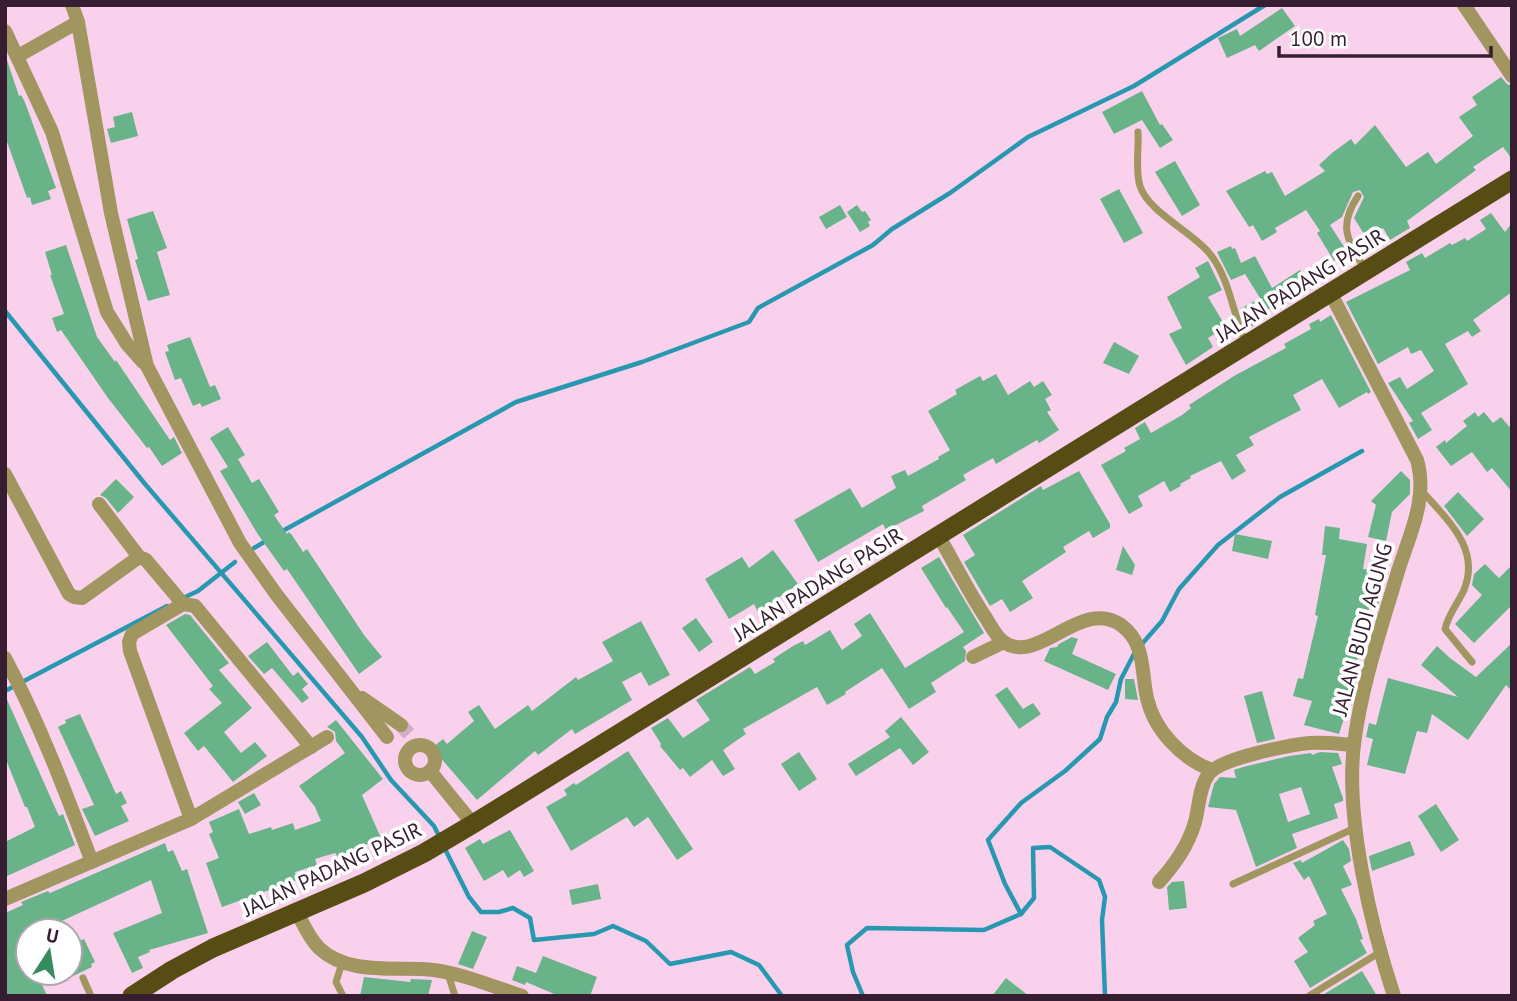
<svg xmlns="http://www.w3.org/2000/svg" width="1517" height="1001" font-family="'PT Sans',sans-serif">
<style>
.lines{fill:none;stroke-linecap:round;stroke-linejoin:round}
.stream{stroke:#2898b1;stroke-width:4.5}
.building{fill:#69b388;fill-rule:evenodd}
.minor-tunnel{stroke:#d3adc7;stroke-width:14;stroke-dasharray:14 7;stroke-linecap:butt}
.service{stroke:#a19560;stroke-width:7}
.minor{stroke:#a19560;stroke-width:14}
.trunk{stroke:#584c15;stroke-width:19}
.labels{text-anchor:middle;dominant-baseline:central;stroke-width:7;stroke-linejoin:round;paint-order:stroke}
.street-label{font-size:21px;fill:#371d30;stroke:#fff}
</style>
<rect width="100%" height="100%" fill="#fad1ed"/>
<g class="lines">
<g class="stream">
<path d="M5,311L145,484L362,737L391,780L434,826L439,836"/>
<path d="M279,533L516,402L642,362L749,322L758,308L873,245L892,229L950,193L1028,137L1134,86L1265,5"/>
<path d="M254,548L269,539"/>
<path d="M181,599L198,591L235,562"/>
<path d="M1141,645L1162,621L1179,589L1218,545L1280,497L1362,451"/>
<path d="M5,691L167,606"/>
<path d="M444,847L469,897L481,912H499L513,908L530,918L534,940L594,934L613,926L646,941L670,964L731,952L759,965L782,996"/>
<path d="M1021,914L1005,884L988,840L1021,803L1065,771L1100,739L1107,717L1116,702L1121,679L1135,652"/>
<path d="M863,996L853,972L847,945L867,928L984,930L1021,914L1034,898L1033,848L1050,847L1099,880L1105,897L1102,920L1105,996"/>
</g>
</g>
<g class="building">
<path d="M1282,8L1295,26L1259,51L1255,45L1227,58L1218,38L1237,29L1240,36Z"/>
<path d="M7,60L19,96L21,95L24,100L30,116L56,188L48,191L51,199L32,205L30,197L27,198L5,136V61Z"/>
<path d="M1501,77L1507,84L1512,86V159L1503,147L1473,167L1476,170L1407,221L1410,228L1390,240L1383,228L1367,239L1354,218L1364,197L1360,190L1353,192L1342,217L1330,225L1348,253L1334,261L1317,233L1320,231L1306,210L1275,228L1277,232L1262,241L1253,225L1249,227L1226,191L1265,171L1267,174L1272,172L1285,196L1325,171L1319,165L1332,153L1351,139L1355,145L1375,125L1406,167L1428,152L1436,164L1473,136L1459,117L1477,105L1472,97Z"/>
<path d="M1142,91L1160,125L1162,124L1173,140L1160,148L1142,120L1114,134L1102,112Z"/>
<path d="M132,112L138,136L111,143L107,129L115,127L113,117Z"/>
<path d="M1175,161L1200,205L1182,216L1155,172Z"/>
<path d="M1119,189L1143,233L1124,243L1100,199Z"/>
<path d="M840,205L847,217L826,229L819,217Z"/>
<path d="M857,205L862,212L865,211L871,220L868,222L870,226L860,232L847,212Z"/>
<path d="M153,211L167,248L157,252L170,295L148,301L135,260L138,259L127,219Z"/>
<path d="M1491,213L1505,232L1512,223V292L1473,320L1481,331L1472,337L1468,331L1445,344L1468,384L1421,413L1432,430L1418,439L1409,423L1413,421L1388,383L1400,377L1407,389L1434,371L1421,350L1411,354L1408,347L1378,364L1346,302L1410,270L1406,262L1422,253L1425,258L1450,243L1452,245L1465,238L1467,241L1486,229L1480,220Z"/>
<path d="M66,245L97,337L115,362L116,360L170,440L174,437L182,453L162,466L149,447L147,448L108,398L61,330L57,332L52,318L64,314L50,275H52L45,252Z"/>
<path d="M1231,246L1232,249L1235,248L1241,263L1255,256L1272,288L1300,270L1310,286L1257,316L1260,322L1250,327L1243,318L1240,309L1260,298L1245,274L1231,280L1217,252Z"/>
<path d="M1208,261L1222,290L1208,297L1226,327L1208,338L1213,347L1186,365L1169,334L1182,328L1167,297L1200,277L1195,268Z"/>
<path d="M1331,315L1371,392L1368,394L1367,392L1339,408L1322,379L1293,395L1301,410L1249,437L1254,445L1236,455L1246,471L1232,480L1221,461L1190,476L1191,478L1180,484L1181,486L1170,492L1164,481L1138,496L1143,506L1129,514L1101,465L1126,451L1124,448L1140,439L1135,428L1145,422L1151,433L1182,415L1191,408L1189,405L1234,376L1286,348L1284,344L1311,329L1309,324L1319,319L1320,322Z"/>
<path d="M190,337L210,387L215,385L221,399L202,407L200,403L193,406L181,378L175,380L165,352L169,351L167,345Z"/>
<path d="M1114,342L1139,356L1129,374L1103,363Z"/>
<path d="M996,374L1008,395L1030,381L1034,387L1043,381L1052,395L1045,399L1051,410L1047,412L1059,430L1039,443L1037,440L996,464L993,458L963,475L966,480L922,506L924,511L886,530L883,524L818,562L794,520L850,488L862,508L896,488L891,476L905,470L908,476L939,459L938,457L950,450L928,411L957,394L955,390L980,376L983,381Z"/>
<path d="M1475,412L1478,417L1484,412L1493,423L1501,417L1512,430V492L1492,468L1487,472L1472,452L1451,466L1436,447L1445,440L1446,443L1467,426L1463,421Z"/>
<path d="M228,427L245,455L238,459L252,483L259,479L279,512L274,515L287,534L289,532L292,535L303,552L307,549L364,635L382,657L359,674L287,569L284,571L257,533L220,471L228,467L210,438Z"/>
<path d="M1079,471L1110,524V528L1093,538L1089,531L1063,547L1066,552L1022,581L1033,598L1010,612L1002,599L990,606L964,562L975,555L963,535L1041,486L1043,490Z"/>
<path d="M1401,471L1410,480V494L1392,512L1386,541L1368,537L1376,505L1371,501Z"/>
<path d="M116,479L134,497L118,513L106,498L100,495Z"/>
<path d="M1458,492L1484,519L1467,536L1444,506Z"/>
<path d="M1325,526L1340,528L1339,539L1367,544L1363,569L1372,570L1370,585L1383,587L1378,605L1370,604L1354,674H1358L1339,734L1304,725L1312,701L1293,696L1298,678L1303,679L1318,616L1315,615L1326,555H1322Z"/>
<path d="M1235,534L1272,541L1268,559L1232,551Z"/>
<path d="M1123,546L1135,565L1132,575L1116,570Z"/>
<path d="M773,550L798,584L758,612L754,604L729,619L705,579L742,557L749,568Z"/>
<path d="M939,557L984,633L963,647L966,651L965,661L931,683L936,692L909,709L882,668L845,692L846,694L827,705L817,687L743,729L746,734L723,750L735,769L723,776L712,760L690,777L683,768L680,770L660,746L661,744L651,728L668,718L683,738L710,720L696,700L750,667L755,674L775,662L773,659L793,646L803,641L805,645L830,630L842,650L862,636L854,624L870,613L905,668L964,632L947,607L946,608L921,568Z"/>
<path d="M1485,564L1499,578L1512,565V605L1474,643L1455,624L1482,595L1472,585L1474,574Z"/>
<path d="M185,614L190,615L229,663L219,670L252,708L224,732L241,753L255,742L267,756L233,782L204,746L198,751L184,733L222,703L209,689L213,686L166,625Z"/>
<path d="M696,618L713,642L699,652L682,628Z"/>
<path d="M641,621L670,675L649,686L641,672L622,682L632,700L575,734L572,729L538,755L535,751L477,800L432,748L443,739L447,744L474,721L468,712L479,705L495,729L528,705L532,711L576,677L578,680L613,661L602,642Z"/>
<path d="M1072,637L1078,639L1072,654L1116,674L1108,690L1044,661L1050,648L1057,647L1059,644Z"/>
<path d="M267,642L293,676L298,672L308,684L302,689L309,698L302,703L272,668L264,674L248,656Z"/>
<path d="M1512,643V691L1506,685L1468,740L1432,714L1427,733L1417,731L1405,774L1367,765L1373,739L1366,737L1369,723L1376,725L1388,678L1458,697L1421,665L1437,646L1450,658L1476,677Z"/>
<path d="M1125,679H1134L1138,700L1125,699Z"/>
<path d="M1007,687L1023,709L1033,703L1041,714L1019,729L995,695Z"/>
<path d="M1262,691L1275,739L1257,743L1244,696Z"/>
<path d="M5,695L53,803L59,816L63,814L75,845L5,877V842L35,827L27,807H25L5,757Z"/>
<path d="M80,714L116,794L121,791L127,803L121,806L129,821L95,836L82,809L94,805L58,727L66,723L65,720Z"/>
<path d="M901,717L929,752L913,765L900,748L856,776L848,764L890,737L885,731Z"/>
<path d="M336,720L383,779L362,795L381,838L338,857L335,853L315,859L317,865L295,872L297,880L222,907L206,863L219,858L209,834L213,832L209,822L239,809L249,834L271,827L272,830L293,823L295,830L321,821L315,807L299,786L345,753L336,741L335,732L327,727Z"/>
<path d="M628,751L693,849L677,860L648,817L634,827L627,817L571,851L546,807L567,795L564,790L574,783L576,785Z"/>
<path d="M799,752L817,779L799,791L781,764Z"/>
<path d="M1320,752L1338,753L1342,764L1332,767L1343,798V801L1334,804L1338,818L1292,834L1297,848L1256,867L1236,810L1208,807L1214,784L1220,777L1236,778L1234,770L1243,767L1289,756L1311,753L1312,755ZM1301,787L1310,814L1288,822L1279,794Z"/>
<path d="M254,793L261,805L245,814L238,802Z"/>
<path d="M1436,804L1459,840L1441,852L1418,816Z"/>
<path d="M510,830L534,871L524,877L520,870L508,878L503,870L484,881L465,848L480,839L483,844Z"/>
<path d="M1343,840L1349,849L1351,861L1343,866L1352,885L1341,889L1356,919L1363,939L1360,940L1367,953L1310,988L1294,961L1308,952L1298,938L1315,925L1313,921L1327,914L1309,876L1304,880L1293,863L1301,860L1302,863Z"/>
<path d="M1410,841L1415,855L1372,871L1369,856Z"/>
<path d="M165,843L168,852L173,850L182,871L187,869L208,933L149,950L150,952L138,957L143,968L132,973L113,933L162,913L151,880L40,931H28V973H37L47,996H5V913L23,905L21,902L48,891L50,893Z"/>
<path d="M1184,881L1187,908L1169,910L1167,887L1172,882Z"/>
<path d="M598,884L601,899L572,905L569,890Z"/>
<path d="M472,931L487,937L473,969L458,964Z"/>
<path d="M84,939L95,962L91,964L92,967L73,976L70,969V945Z"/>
<path d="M543,956L597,977L590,996H559L526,982L525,985L512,980L517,966L536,973Z"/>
<path d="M1362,971L1377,996H1321Z"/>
<path d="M364,977L410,982L411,979L432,980L428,996H360Z"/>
<path d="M1006,978L1029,996H992Z"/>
</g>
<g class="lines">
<path class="minor-tunnel" d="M401,725L409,734"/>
<g class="service">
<path d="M1138,132C1139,148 1135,171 1140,186C1148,212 1194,233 1210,254C1230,279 1233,315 1246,344"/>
<path d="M1358,196C1338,226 1347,239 1364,268"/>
<path d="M1422,491C1447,520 1481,548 1464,590C1458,603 1448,615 1445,629L1472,662"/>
<path d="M1233,884L1355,828"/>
<path d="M342,963L336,982L343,996"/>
<path d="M448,974L455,996"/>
<path d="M83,978L91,996"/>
<path d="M1309,996L1382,951"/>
</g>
<g class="minor">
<path d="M72,5L78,22L111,213L147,366L240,543L276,594L387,737"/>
<path d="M1464,5L1512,76"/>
<path d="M5,31L52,132L107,312L127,344L143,362"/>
<path d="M18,56L78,22"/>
<path d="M1330,292L1417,460C1429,501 1407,539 1396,578C1380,632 1361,688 1354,744C1345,818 1371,926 1394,996"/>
<path d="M5,474L69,594L74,597L82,598L139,557L146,560L183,604"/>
<path d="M99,504L139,557"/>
<path d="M938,535C954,562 968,591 986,618C990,625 995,634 1001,640C1036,670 1080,596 1121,625C1146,643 1141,672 1147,698C1154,730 1182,759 1212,770"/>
<path d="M973,657L1004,642"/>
<path d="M5,658C40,724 66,793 92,862"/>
<path d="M362,698L401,725"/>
<circle cx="420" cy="760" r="15"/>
<path d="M430,771L473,824"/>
<path d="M191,819L130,651L129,642L132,634L183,604L195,606L311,747"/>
<path d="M1159,882C1175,864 1188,846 1195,822C1199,807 1199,788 1208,775C1219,758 1290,745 1310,743C1325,742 1340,744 1354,745"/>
<path d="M5,899L191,819L327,737"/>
<path d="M297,912C303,924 309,938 319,948C348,976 397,966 434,970C464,974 494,987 522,996"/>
</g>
<path class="trunk" d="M132,996L172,970L213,948L364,883L424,853L473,824L1512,180"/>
</g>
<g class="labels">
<g class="street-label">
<text transform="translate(1300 285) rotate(-32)">JALAN PADANG PASIR</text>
<text transform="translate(818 584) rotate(-32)">JALAN PADANG PASIR</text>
<text transform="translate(1362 629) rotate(-75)">JALAN BUDI AGUNG</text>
<text transform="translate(332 869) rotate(-25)">JALAN PADANG PASIR</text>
</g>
</g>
<rect width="1517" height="1001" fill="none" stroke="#371d30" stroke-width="14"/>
<g transform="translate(49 952) rotate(12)"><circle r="33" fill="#ffffff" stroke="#afa5ac" stroke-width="2"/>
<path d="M0-5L12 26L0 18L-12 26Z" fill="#378c5f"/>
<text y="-10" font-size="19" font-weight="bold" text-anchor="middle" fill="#371d30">U</text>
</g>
<path d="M1279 46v10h212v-10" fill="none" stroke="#371d30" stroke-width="3.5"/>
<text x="1290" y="46" font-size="21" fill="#371d30" stroke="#ffffff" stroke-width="5" paint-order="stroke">100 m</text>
</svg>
